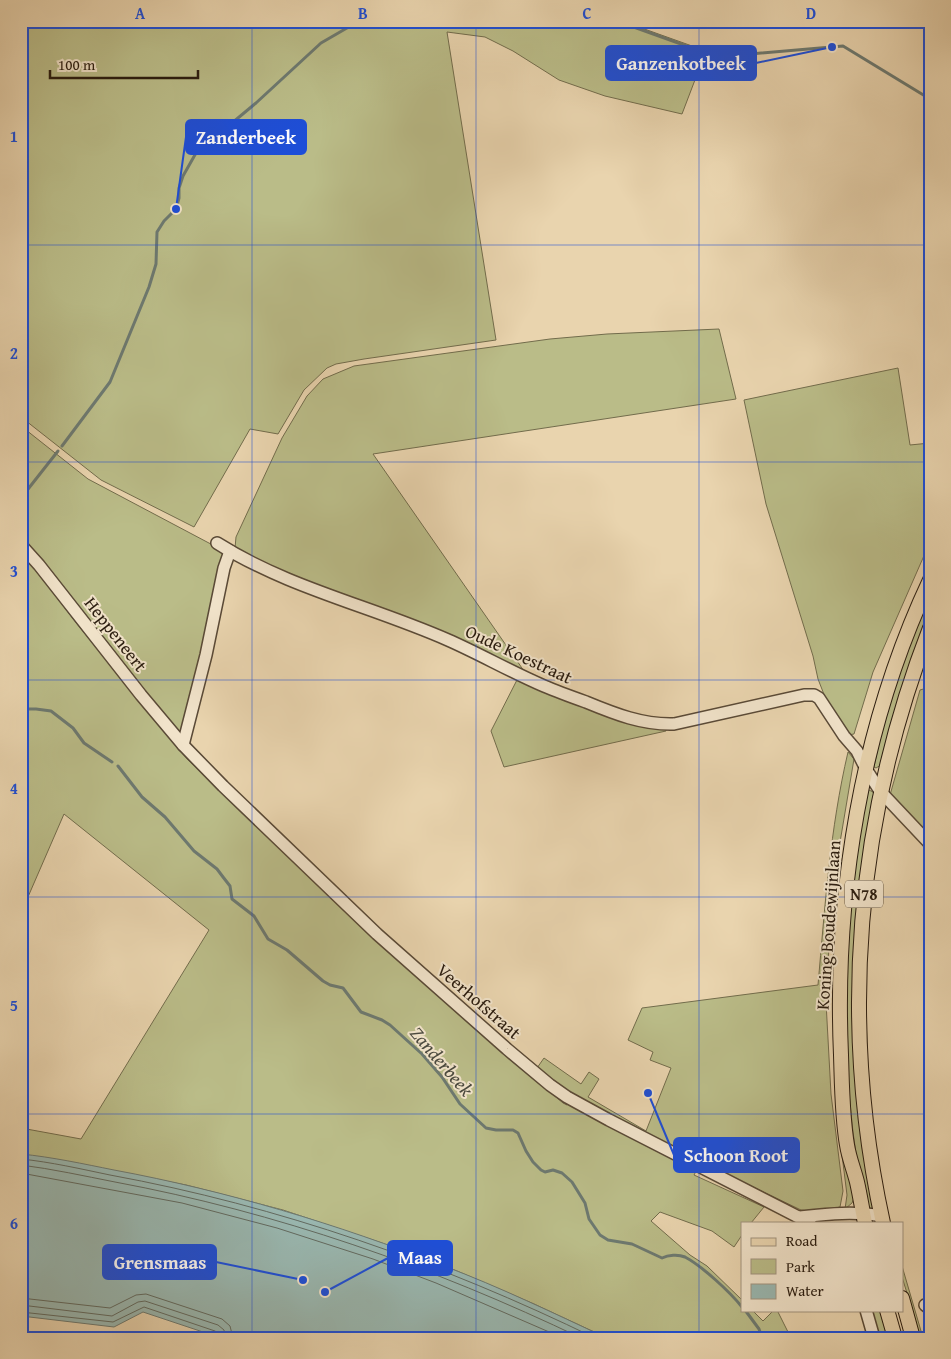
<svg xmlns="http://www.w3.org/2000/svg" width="951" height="1359" font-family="'Gentium Book Plus',serif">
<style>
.green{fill:#babc88;stroke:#726c4c}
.water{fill:#99b7b0;stroke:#6d7970}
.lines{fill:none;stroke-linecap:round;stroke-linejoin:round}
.shore{stroke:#626a60;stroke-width:1}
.stream{stroke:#6d7970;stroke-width:3}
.minor-casing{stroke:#5a4a37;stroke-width:14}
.major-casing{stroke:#2a1c0f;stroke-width:16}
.minor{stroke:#f1e3ca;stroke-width:11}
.major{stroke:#e9d4ae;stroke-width:14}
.grid{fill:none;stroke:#1d4ed8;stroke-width:1;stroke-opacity:0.55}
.labels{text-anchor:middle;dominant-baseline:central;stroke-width:4;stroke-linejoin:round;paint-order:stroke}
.shield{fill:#f1e3ca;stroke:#665847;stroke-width:1}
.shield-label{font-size:16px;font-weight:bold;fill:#2a1c0f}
.street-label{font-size:18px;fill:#2a1c0f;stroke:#f1e3ca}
.water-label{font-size:19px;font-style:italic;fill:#4b4a3f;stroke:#f1e3ca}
.leader{fill:none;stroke:#1d4ed8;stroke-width:2}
.callout-dot{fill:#1d4ed8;stroke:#f1e3ca;stroke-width:2}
.callout{fill:#1d4ed8;stroke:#1d4ed8;stroke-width:2}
.callout-label{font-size:19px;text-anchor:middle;font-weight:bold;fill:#fff}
.neatline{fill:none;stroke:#1d4ed8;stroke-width:2}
.grid-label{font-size:16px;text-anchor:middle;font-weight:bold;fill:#1d4ed8}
</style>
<rect width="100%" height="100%" fill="#e9d4ae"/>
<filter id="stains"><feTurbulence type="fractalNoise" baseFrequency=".004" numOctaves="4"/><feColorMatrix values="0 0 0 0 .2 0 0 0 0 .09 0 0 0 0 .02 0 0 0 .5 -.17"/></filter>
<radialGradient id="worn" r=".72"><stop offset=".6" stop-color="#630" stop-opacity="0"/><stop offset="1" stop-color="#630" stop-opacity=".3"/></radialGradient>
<g class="green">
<path d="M21,21H622L706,51L682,114L605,96L559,80L513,51L485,37L447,32L496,340L364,359L336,364L327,368L304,390L278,434L250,429L194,527L101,480L21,417Z"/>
<path d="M719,329L736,399L373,454L524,671L278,571L235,548L236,537L282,438L307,396L323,379L354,366L550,339L607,334Z"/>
<path d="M898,368L910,445L930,443V542L873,672L854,734L848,735L825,697L818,679L813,656L766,504L744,400Z"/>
<path d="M21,426L88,479L224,551L204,645L180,735L38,556L21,536Z"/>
<path d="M21,550L77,624L187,759L345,911L516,1063L563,1103L567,1105L572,1094L537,1068L544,1058L581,1084L589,1072L599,1079L588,1097L646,1131L671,1068L650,1060L653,1052L628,1040L642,1008L818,985C825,906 830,829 848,752L854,759L832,890L826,1002L831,1094L843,1191L840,1207L815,1212L801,1210L701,1162L694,1175L764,1207L751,1223H742V1235L734,1247L712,1231L660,1212L651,1221L690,1255L707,1266L742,1300V1310H752L763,1321L774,1310H777L791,1338H607L534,1304L443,1265L379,1242L283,1210L186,1185L21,1154V1128L81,1139L209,930L64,814L21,913Z"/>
<path d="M930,591V613L917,647L881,765L876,768L874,767L883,724L897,676Z"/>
<path d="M519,676L666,727V731L504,767L491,731Z"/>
<path d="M930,687V838L890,795L920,690Z"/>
<path d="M869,790L875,793L861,880L873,1208L872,1210L866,1208L859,1175L853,1132L847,1074L845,1011L852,877L867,791Z"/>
<path d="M839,1131L854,1198L852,1203L845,1209L847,1195Z"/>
<path d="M902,1266L921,1331L919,1335L914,1329L916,1322L902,1277Z"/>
<path d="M869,1310H884L891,1332L881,1336L878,1335Z"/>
</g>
<path class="water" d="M21,1154C52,1157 84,1164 114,1170C227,1191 337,1224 444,1266C500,1287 553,1313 607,1338H221L143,1312L114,1327L21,1316Z"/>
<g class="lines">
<g class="shore">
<path d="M21,1159C51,1162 81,1169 110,1175C279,1206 441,1263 595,1338"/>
<path d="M21,1165C53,1169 84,1176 115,1182C276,1212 433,1267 581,1338"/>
<path d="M21,1173L182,1203L277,1228L373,1259L436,1283L563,1338"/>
<path d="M21,1298L110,1308L136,1295L146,1294L222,1319L230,1326L233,1338"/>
<path d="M21,1305L112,1316L138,1302L145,1301L218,1325L224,1330L225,1338"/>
<path d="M21,1312L113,1322L144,1307L215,1331L218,1333L219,1338"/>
</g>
<g class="stream">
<path d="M617,21L695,49H703"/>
<path d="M711,50L750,54L843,46L930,99"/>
<path d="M62,446L110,382L149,287L156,264L157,232L164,221L176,209L179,198V188L183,176L196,153L256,103L321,43L359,21"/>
<path d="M21,498L58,451"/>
<path d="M21,709H36L51,711L73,728L84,743L112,762"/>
<path d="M118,766L142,797L165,817L194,851L217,869L223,877L230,886L232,899L254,916L268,939L287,950L323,981L330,985L343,988L361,1012L382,1020L390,1025L422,1054L442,1077L460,1104L486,1128L496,1130H513L518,1133L526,1151L533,1162L541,1170L545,1172L553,1170L562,1173L572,1182L585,1203L589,1219L600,1235L608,1240L632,1244L662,1258C668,1255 678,1254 685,1257C702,1266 730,1292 742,1307"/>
<path d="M745,1310L759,1329L762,1338"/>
</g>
<defs>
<g id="minor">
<path d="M217,543C288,588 371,606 448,640C480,654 511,672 544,686C558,692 572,697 586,702C615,714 643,725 674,724L804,695H814L819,698L844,736L857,751L866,769L880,791L930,844"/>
<path d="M21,545L39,565L141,695L183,745L223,786L377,934L507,1049L550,1085L567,1097L609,1120L810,1223"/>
<path d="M183,745L206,655L224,568L230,551"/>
<path d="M800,1217C828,1214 854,1211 881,1216"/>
<path d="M925,1305L930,1309"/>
<path d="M866,1310L874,1338"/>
</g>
<g id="major">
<path d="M865,1223C862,1209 860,1195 857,1182C854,1170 849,1158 847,1145C842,1116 842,1085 841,1055C834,894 861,727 930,580"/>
<path d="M883,1223C839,1022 856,819 930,628"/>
<path d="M902,1298L913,1338"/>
<path d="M887,1310L895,1338"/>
</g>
</defs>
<use href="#minor" class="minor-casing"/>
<use href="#major" class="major-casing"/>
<use href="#minor" class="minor"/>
<use href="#major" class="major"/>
</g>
<path class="grid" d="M252,21V1338M476,21V1338M699,21V1338M21,245H930M21,462H930M21,680H930M21,897H930M21,1114H930"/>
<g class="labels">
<rect class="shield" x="845" y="880.5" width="38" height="27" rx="4"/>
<g class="shield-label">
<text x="864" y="894">N78</text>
</g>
<g class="street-label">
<text transform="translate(116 634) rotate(52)">Heppeneert</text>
<text transform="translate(519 654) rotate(25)">Oude Koestraat</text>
<text transform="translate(828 925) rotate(-86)">Koning Boudewijnlaan</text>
<text transform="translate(479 1001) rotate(41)">Veerhofstraat</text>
</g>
<g class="water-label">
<text transform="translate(442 1061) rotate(49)">Zanderbeek</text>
</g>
</g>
<path class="leader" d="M832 47L756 63M176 209L186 137M648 1093L674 1155M325 1292L388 1258M303 1280L216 1262"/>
<g class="callout-dot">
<circle cx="832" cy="47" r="5"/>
<circle cx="176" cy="209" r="5"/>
<circle cx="648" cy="1093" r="5"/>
<circle cx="325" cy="1292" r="5"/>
<circle cx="303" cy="1280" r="5"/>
</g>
<g class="callout">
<rect x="606" y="46" width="150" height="34" rx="5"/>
<rect x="186" y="120" width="120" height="34" rx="5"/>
<rect x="674" y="1138" width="125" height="34" rx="5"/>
<rect x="388" y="1241" width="64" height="34" rx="5"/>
<rect x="103" y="1245" width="113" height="34" rx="5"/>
</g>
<g class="callout-label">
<text x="681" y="70">Ganzenkotbeek</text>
<text x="246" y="144">Zanderbeek</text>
<text x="736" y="1162">Schoon Root</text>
<text x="420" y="1264">Maas</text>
<text x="160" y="1269">Grensmaas</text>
</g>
<rect width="951" height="1359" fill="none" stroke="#e9d4ae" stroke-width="55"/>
<rect x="741" y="1222" width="162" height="90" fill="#f1e3ca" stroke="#a1937f"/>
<rect x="751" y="1238" width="25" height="8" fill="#e9d4ae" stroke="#a1937f"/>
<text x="786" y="1246" font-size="15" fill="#2a1c0f">Road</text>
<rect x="751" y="1259" width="25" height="15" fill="#babc88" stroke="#a1937f"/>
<text x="786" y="1272" font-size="15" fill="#2a1c0f">Park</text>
<rect x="751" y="1284" width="25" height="15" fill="#99b7b0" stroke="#a1937f"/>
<text x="786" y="1296" font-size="15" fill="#2a1c0f">Water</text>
<path d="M50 70v8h148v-8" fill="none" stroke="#2a1c0f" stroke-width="2.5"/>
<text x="58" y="70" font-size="15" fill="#2a1c0f" stroke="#f1e3ca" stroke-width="4" paint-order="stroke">100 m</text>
<rect x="28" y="28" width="896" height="1304" class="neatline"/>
<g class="grid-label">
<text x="140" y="19">A</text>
<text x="363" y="19">B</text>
<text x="587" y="19">C</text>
<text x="811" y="19">D</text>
<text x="14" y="142">1</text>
<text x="14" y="359">2</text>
<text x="14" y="577">3</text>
<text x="14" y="794">4</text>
<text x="14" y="1011">5</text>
<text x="14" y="1229">6</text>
</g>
<rect width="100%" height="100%" filter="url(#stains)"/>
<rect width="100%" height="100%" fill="url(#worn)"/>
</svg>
